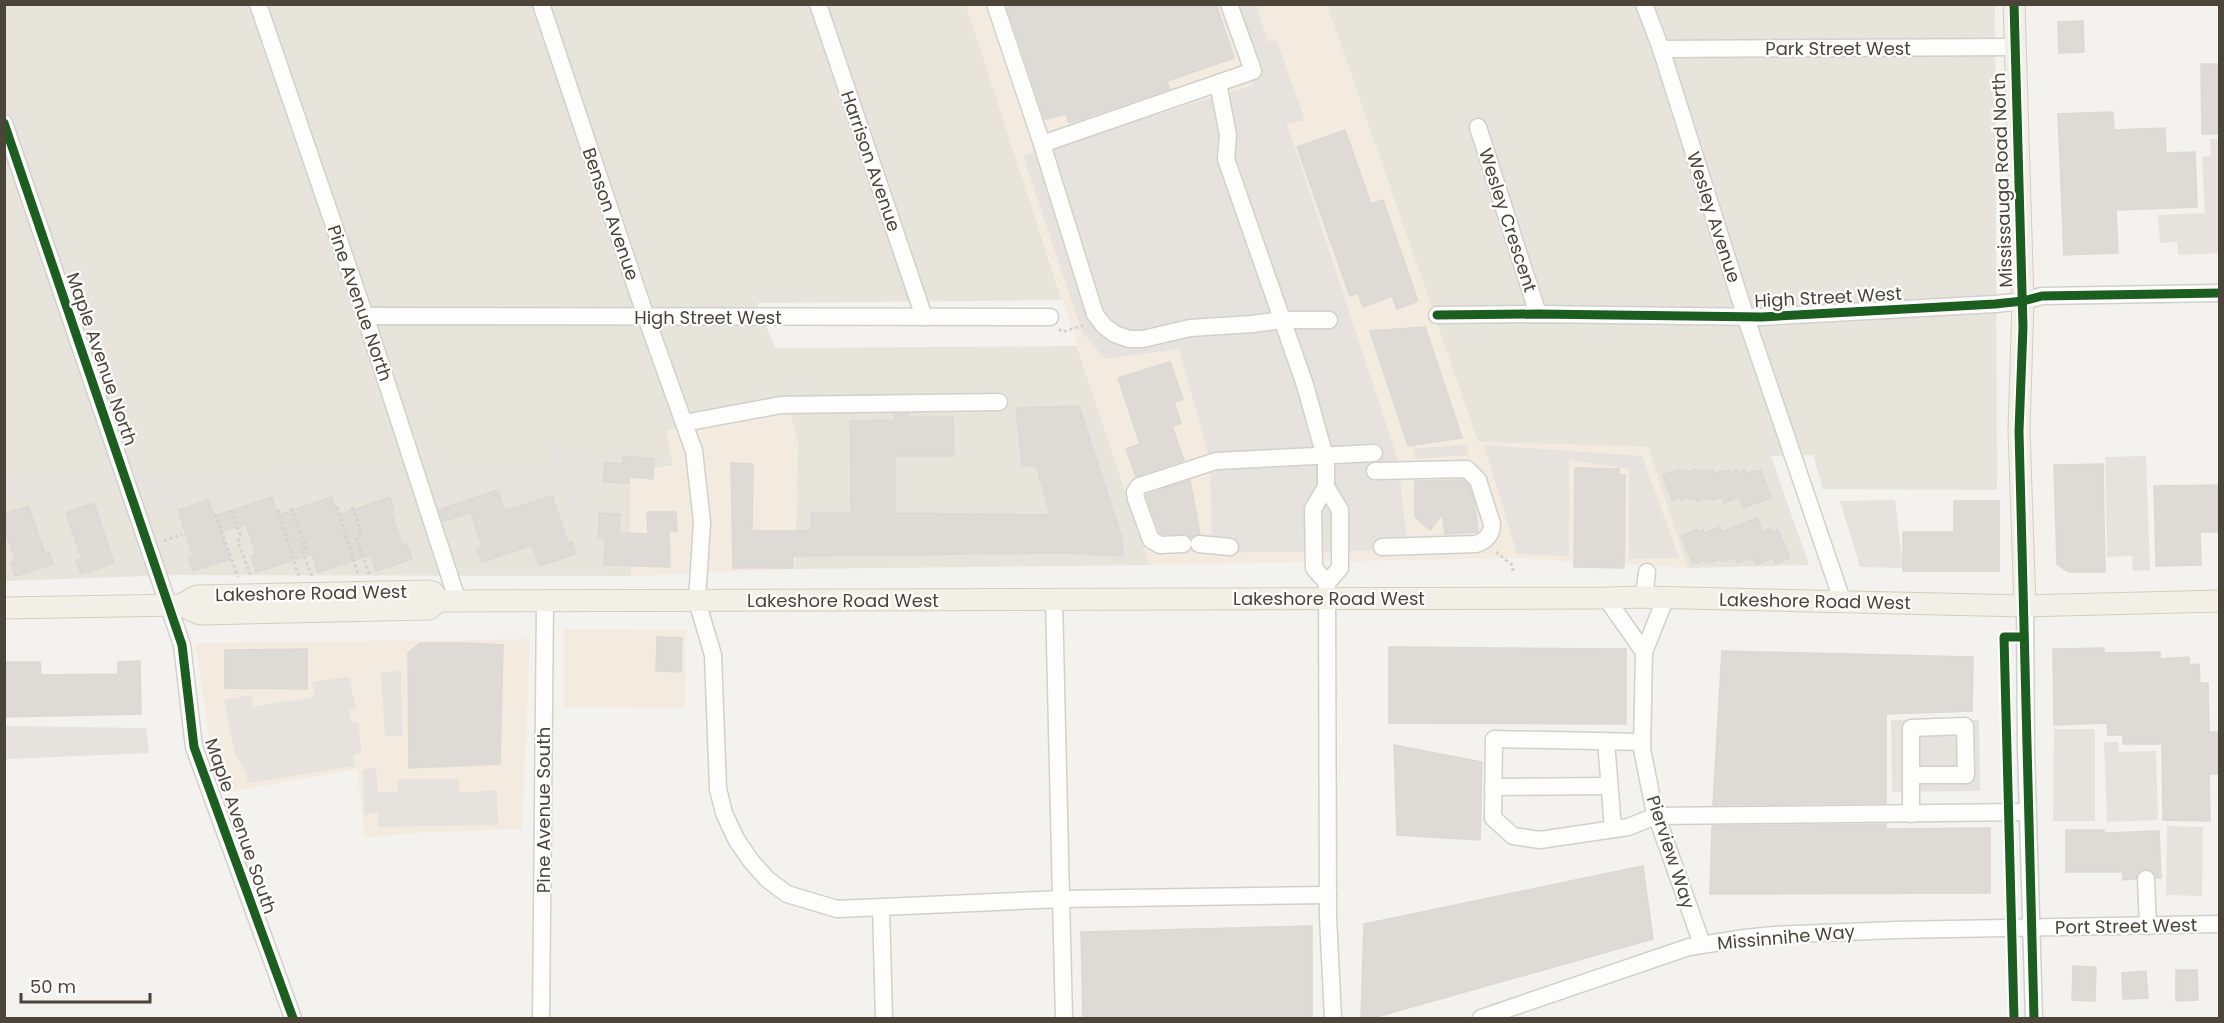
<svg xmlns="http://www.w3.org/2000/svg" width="2224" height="1023" font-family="Poppins,sans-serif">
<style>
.residential{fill:#e7e4dc}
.commercial{fill:#f3ebdf}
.parking{fill:#e6e3df}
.building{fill:#dedbd6;stroke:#dcd9d4;stroke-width:1.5}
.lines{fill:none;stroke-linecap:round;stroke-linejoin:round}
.minor-casing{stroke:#d2d0cb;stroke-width:19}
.major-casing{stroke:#d6cebb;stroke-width:23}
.path{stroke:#d3d2cc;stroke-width:3;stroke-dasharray:3 3;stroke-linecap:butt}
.minor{stroke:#fdfdfc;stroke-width:16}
.major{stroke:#f2efe6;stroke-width:21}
.cycleway-casing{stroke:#fff;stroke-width:13}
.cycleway{stroke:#1b5e20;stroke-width:9}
.labels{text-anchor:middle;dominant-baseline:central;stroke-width:4.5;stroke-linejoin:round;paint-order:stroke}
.street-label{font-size:18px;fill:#4b4439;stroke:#fff}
</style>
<rect width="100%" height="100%" fill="#f4f2ee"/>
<g class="residential">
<path d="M4,5H966L1062,300L757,303L775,348L1077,346L1150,565L795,569L798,444L630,473L631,576L179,575L5,581Z"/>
<path d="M1327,5H1995L1997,490L1823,489L1813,455L1771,456L1809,565L1688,568L1648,447L1478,442Z"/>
</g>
<g class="commercial">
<path d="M966,5H1327L1478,442L1648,447L1688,568L1513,558L1150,565Z"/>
<path d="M790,409L798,444L795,569L631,576L630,473L673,467L666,430Z"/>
<path d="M564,629L686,630L685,708L564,707Z"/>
<path d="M530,639L522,829L413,833L365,838L357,769L229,792L213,762L195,643Z"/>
</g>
<g class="parking">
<path d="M1227,5H1256L1268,42L1276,39L1305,120L1287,124L1398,460L1408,550L1212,553L1210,460L1179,349L1105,359L1082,332L1023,156L1253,85Z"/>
<path d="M2210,139H2219V253L2178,255L2177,242L2160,243L2158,215L2205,213L2202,157L2211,156Z"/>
<path d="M1467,444L1468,455L1415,459L1414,449Z"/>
<path d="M1484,445L1642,456L1679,558L1629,559V469L1569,460V556L1517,554Z"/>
<path d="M553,451L590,454L587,554Z"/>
<path d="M2146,456L2150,570L2133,571L2132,556L2107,557L2105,457Z"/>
<path d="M429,470L557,471L563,492L508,509L500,486L440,505Z"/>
<path d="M387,471L395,493L342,506L337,490L281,507L276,491L215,508L211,492L153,515L139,475Z"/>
<path d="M5,473L97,476L101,489L60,501L56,489L5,504Z"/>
<path d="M1895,500L1903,568L1860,567L1840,501Z"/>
<path d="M401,671L402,736H385L381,672Z"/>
<path d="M349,677L356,709L349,710L351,722H358L362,753L353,755L355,766L248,783L246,772L235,754L224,700L252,695L253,707L315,697L312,682Z"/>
<path d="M1891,720H1979L1980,791L1892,792Z"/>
<path d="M5,726L146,728L149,753L5,759Z"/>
<path d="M2054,729H2095V821H2053Z"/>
<path d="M2104,742H2118L2119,752L2156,751L2158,820L2107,822Z"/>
<path d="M376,767L378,792H398V779H459V793L497,790L498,825L378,827V812L364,815L363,770Z"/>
<path d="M2167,826L2203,827L2202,896L2166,895Z"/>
</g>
<g class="building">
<path d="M1006,4H1216L1234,58L1167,81L1169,89L1069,123L1066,114L1045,119Z"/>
<path d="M2083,21L2084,52L2059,53L2058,22Z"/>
<path d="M2201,64H2220V134H2202Z"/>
<path d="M2113,112L2114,130L2165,128L2166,153L2195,152L2197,207L2116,210L2118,253L2064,255L2058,114Z"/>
<path d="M1345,130L1371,204L1383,200L1418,301L1397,309L1392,296L1363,307L1358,293L1350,296L1297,147Z"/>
<path d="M1425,327L1462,438L1408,446L1370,331Z"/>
<path d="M1170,362L1183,399L1174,402L1181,423L1172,426L1184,460L1136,476L1126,449L1140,444L1118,378Z"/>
<path d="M1079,406L1122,538L1123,556L1065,553L793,556V568H733L731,463L753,464L752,531H811V513H851L850,421L895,420L894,414H909V417H953L954,456H895V513L1050,515L1037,467L1022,465L1016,408Z"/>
<path d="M623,456L654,459L653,479L630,477L629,483L603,482L605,462L622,464Z"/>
<path d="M2103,464L2105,572H2069L2057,564L2054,465Z"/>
<path d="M1575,468L1619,469V475H1625L1624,568L1574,567Z"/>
<path d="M1696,469L1697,472L1704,470L1705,473L1713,470L1714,473L1729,470L1730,473L1737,470L1739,473L1745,470L1746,473L1761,470L1771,498L1743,508L1739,497L1724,503L1722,497L1713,500L1712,498L1706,500L1705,498L1697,501L1696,498L1689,500L1688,497L1681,500L1680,497L1672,500L1663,475L1680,470L1681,472L1687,470L1688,472Z"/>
<path d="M1190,480L1200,534L1191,537L1183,534H1162L1160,533L1146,495Z"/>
<path d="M1463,480L1469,486L1475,504L1478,532L1445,534L1442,514L1430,530L1415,517V481Z"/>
<path d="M2220,485V532H2200L2201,565L2156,566L2154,486Z"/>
<path d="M498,490L505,511L552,496L568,543L572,541L576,554L539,566L532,545L482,562L477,549L482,547L471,513L443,521L439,510Z"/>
<path d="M272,497L278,515L332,497L338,515L390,497L394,510L391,511L402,545L407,544L412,559L376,571L371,555L318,572L312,554L256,572L251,556L256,554L246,524L221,532L230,559L193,571L188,558L193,556L178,510L209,500L214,516Z"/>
<path d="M1954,501H1999V571H1903V532H1954Z"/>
<path d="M94,503L114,563L81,574L76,560L82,559L66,513Z"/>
<path d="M28,506L45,553L49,551L53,564L15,576L11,563L16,561L4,527V514Z"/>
<path d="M647,512H676L677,531H669L670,567L604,565L605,539L598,538L599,513L620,514L619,533L648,534Z"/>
<path d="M1757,518L1763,532L1770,529L1772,532L1778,530L1790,558L1775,564L1773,558L1756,565L1753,557L1737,563L1735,557L1722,562L1720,559L1706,564L1705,560L1693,564L1681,536L1697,529L1698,532L1703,530L1704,533L1720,527L1721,532Z"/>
<path d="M657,637L682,638L681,672L656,671Z"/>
<path d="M420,643H470L503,645L500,764L409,768L408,653Z"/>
<path d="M1389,647L1626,649V724L1389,723Z"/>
<path d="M2104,648V653L2160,652V659L2189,657V665L2199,664L2200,683H2208L2209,732H2220V774H2209L2210,821L2163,820L2162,744H2123V735H2108L2107,723L2054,725L2053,649Z"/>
<path d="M307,649V689L225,688V650Z"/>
<path d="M1722,651L1973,657L1972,711L1886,714V803L1713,805Z"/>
<path d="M140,661L141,714L4,717V662H40L41,675L118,674V662Z"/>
<path d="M1394,745L1482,762L1480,840L1397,835Z"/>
<path d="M1886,824V829L1990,828V893L1710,894L1712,826Z"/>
<path d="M2066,830H2104V833L2159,831L2161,878H2156L2154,873L2146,869L2140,871L2136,879L2123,880V872H2066Z"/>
<path d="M1643,866L1653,939L1373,1018H1361L1364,924Z"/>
<path d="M1312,926V1018H1083L1081,932Z"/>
<path d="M2073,966L2096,967L2095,1001L2072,1000Z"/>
<path d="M2176,970H2197L2198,1000L2176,1001Z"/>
<path d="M2146,971L2148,998L2123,999L2122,973Z"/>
</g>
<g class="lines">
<defs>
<g id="minor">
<path d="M258,4L365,316L458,602"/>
<path d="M541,4L646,317L694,451L702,522L697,601L713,655L718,789L724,813L736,839L751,861L767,879L787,894L837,909L1061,899L1064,1018"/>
<path d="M818,4L924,317"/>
<path d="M995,4L1042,144L1095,314L1104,326L1115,334L1129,339H1143L1190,328L1252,324L1282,320H1329"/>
<path d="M1644,4L1661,49L1746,318L1842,600"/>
<path d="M1661,49L2015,47"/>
<path d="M1218,83L1228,135L1226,159L1305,385L1326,460V487L1313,509L1314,568L1327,583L1328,917L1333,1018"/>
<path d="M4,123L182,645L194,747L293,1018"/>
<path d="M1478,127L1538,314"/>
<path d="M1042,144L1253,71L1229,4"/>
<path d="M1437,315L1538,314L1762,317L1995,304L2023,301L2042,296L2220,293"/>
<path d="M365,316L1050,317"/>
<path d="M684,423L781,405L999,402"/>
<path d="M1375,471L1467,469L1478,480L1492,524C1492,534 1486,541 1476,544L1382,547"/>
<path d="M1326,487L1340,510V568L1327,583"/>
<path d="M1183,544L1160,545L1151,540L1136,499L1135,492L1139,486L1216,461L1374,453"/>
<path d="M1199,544L1230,547"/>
<path d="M1644,597L1647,572"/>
<path d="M1666,597L1644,652L1642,749L1654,809L1702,944"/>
<path d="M1606,598L1644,652"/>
<path d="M1054,599L1061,899L1328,895"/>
<path d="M2025,606L2026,749L2034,1018"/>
<path d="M1606,741L1613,829"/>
<path d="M1642,742L1494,739L1493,818L1513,836L1540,840L1628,827L1656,816L2028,812"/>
<path d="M1911,775H1966L1965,726L1911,728V814"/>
<path d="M1493,787L1609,786"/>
<path d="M2146,879L2148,926"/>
<path d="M881,907L884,1018"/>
<path d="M541,1018L545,602"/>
<path d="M1481,1018L1689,947L1745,938L1774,935L1895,930L2220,924"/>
</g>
<g id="major">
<path d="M2014,4L2023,301L2019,431L2025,606"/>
<path d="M180,605L197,596L428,591L433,592L439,601"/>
<path d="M4,608L180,605L200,614L429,609L439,601L1606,598L1644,597L2025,606L2220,601"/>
</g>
</defs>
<use href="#minor" class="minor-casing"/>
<use href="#major" class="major-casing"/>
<g class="path">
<path d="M1059,329L1062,332L1084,325"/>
<path d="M337,507L358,574"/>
<path d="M352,507L362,534L356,537L369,574"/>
<path d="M291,508L306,548L302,550L312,576"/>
<path d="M231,510L240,534L238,542L251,576"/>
<path d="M278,510L299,577"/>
<path d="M215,514L238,577"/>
<path d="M164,541L182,534"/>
<path d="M1496,552L1512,565L1513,571"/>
</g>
<use href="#minor" class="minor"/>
<use href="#major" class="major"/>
<defs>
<g id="cycleway">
<path d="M2014,4L2023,327L2019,431L2034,1018"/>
<path d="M4,123L182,645L194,747L293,1018"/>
<path d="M1437,315L1538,314L1762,317L1995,304L2023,301L2042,296L2220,293"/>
<path d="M2014,1018L2004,637H2024"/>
</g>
</defs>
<use href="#cycleway" class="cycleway-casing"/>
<use href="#cycleway" class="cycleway"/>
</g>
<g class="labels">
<g class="street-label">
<text x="1838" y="48">Park Street West</text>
<text transform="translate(871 161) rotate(71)">Harrison Avenue</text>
<text transform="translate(2002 180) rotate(-92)">Mississauga Road North</text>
<text transform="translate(611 214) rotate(71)">Benson Avenue</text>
<text transform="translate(1714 217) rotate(72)">Wesley Avenue</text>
<text transform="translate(1508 220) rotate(72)">Wesley Crescent</text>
<text transform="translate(1828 297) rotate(-3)">High Street West</text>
<text transform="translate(360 303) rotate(71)">Pine Avenue North</text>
<text x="708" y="317">High Street West</text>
<text transform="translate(102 359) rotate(71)">Maple Avenue North</text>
<text transform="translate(311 593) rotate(-1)">Lakeshore Road West</text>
<text x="1329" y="598">Lakeshore Road West</text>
<text x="843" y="600">Lakeshore Road West</text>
<text transform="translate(1815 601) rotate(1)">Lakeshore Road West</text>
<text transform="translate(543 810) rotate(-90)">Pine Avenue South</text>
<text transform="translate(241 826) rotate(71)">Maple Avenue South</text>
<text transform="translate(1671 852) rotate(72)">Pierview Way</text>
<text transform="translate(2126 926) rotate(-1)">Port Street West</text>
<text transform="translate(1786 937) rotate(-5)">Missinnihe Way</text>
</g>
</g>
<rect width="2224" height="1023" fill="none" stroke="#4b4439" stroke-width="12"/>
<path d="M21 993v9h129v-9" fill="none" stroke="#4b4439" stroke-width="3"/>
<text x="30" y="993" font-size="18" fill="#4b4439" stroke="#ffffff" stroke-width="4.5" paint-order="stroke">50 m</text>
</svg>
